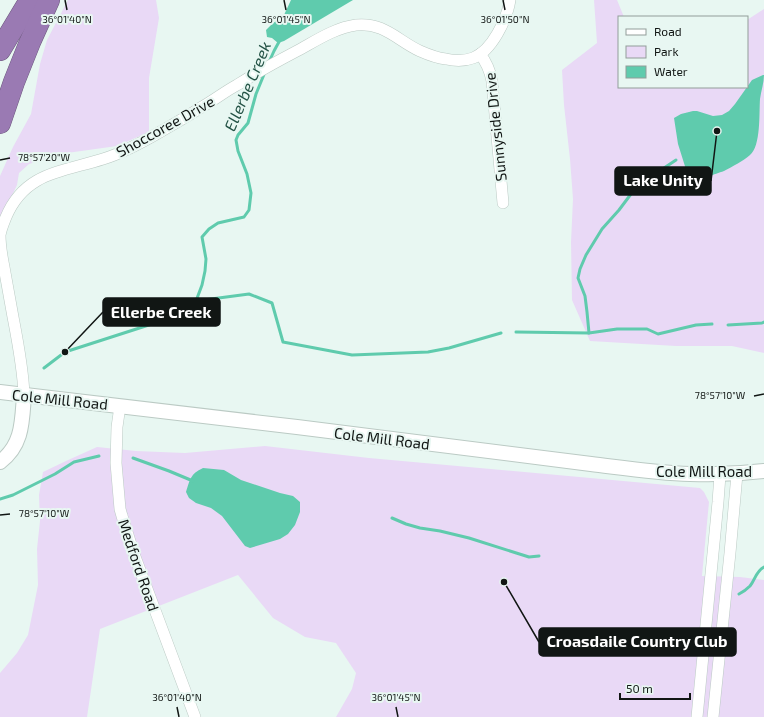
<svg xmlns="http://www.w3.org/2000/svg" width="764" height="717" font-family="'Exo 2',sans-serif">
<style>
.green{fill:#e9d9f6}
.water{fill:#5fcbad}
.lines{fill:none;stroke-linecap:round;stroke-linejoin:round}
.stream{stroke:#5fcbad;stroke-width:3}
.minor-casing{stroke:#bbcac4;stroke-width:12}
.tertiary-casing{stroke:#bbcac4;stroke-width:16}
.motorway-casing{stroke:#6a577b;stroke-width:22}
.minor{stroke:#fff;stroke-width:11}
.tertiary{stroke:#fff;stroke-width:14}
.motorway{stroke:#9a7ab3;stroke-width:21}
.ticks{fill:none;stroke:#111614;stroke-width:1.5}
.labels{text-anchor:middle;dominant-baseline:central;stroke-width:4;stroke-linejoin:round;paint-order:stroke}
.street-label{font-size:15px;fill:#111614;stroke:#e8f7f2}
.water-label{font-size:16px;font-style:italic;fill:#245346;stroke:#e8f7f2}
.ticks-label{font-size:10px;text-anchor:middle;fill:#111614;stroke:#e8f7f2;stroke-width:4;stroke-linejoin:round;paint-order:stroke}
.leader{fill:none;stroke:#111614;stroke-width:1.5}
.callout-dot{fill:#111614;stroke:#e8f7f2;stroke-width:1.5}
.callout{fill:#111614;stroke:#111614;stroke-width:1.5}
.callout-label{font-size:16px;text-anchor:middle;font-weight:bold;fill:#fff}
</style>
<rect width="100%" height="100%" fill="#e8f7f2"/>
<g class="green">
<path d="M68,0H156L159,18L149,78V132L117,146L67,153L29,164L19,173L17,185L0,220V176L13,147L31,114L40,64L47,40Z"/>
<path d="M594,0H617L624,17H619V87H747V20L764,9V353L732,346H676L590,341L572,300L571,242L573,199L570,159L564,105L562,70L597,43Z"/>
<path d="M265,446L369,458L700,488L704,492L709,502L702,576L740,577L764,580V717H336L352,689L356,673L336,643L305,637L273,618L238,575L100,629L87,717H0V673L17,653L28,635L38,585L37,549L40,521L39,495L43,472L66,461L97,447L136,451L185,453Z"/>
</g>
<g class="water">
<path d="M291,0H353L284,41L278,43L272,38L267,37L266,30L272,24L284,15Z"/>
<path d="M763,75H764C764,83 761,91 760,99C759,113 761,146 750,155C742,162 733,166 724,171C719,173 713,174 710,177C703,182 701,192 694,195L678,144L674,118L681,114L693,111H697L713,116L722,115L729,111L735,104L752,80Z"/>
<path d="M203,468L224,470L241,480L280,493L293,496L300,502V512L295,525L288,534L280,539L250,548L245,546L222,516L211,508L196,503L189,498L186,492C190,480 190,474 203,468Z"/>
</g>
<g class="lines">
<g class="stream">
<path d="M269,62L274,51L280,40"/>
<path d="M196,301L249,294L272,303L283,342L352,355L428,352L449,348L501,333"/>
<path d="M728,325L762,323L764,322"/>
<path d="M516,332L589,333L617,329H647L658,334L696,325L712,324"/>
<path d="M589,333L587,312L585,296L578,278L580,269L586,255L602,229L619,210L637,186L676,160"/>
<path d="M44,368L65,352L186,313L196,301L202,285L205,271L206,259L202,237L209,229L218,223L244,217L249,210L251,193L247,174L238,151L236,140L238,135L248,123L256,94L265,72"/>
<path d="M133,458L169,471L193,481"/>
<path d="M0,499L13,495L55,474L74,462L99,456"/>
<path d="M392,518L406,524L420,528L440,531L469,538L529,557L539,556"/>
<path d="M739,594C743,592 747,589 750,586C755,580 756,571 764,567"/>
</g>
<defs>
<g id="minor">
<path d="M480,54C487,63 490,70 492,81L503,203"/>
<path d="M24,395C23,368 18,343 13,317C10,300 7,283 4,267C2,257 0,246 0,235C1,229 4,222 6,217C25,172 62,172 103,159C123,153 141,143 160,132C173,124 187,117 200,108C213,101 224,92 237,85C256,73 276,62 295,52C314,42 334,28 356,25C384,22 398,41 420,51C429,55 437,58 446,59C455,61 465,61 473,58C492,51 507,19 510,0"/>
<path d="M120,406L117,427L116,463L120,509L122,516L134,554L195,717"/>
<path d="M697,717L718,502L720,475"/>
<path d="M713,717L730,553L737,474"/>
</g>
<g id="tertiary">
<path d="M0,392L42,397L297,427L591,464C624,468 657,473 690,474C715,475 739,474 764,471"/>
<path d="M0,462C23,445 22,421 24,395"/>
</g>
<g id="motorway">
<path d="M0,50L30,0"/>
<path d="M0,123L14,82L30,42L49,0"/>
</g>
</defs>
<use href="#minor" class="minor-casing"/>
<use href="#tertiary" class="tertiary-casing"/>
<use href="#motorway" class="motorway-casing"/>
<use href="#minor" class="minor"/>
<use href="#tertiary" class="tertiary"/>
<use href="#motorway" class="motorway"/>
</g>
<path class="ticks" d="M65,0L67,10M284,0L286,10M503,0L505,10M0,160L10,158M754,396L764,394M0,515L10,514M177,707L179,717M396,707L398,717"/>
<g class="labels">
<g class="street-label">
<text transform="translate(165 126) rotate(-29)">Shoccoree Drive</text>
<text transform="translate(495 127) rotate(-96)">Sunnyside Drive</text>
<text transform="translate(60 399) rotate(6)">Cole Mill Road</text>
<text transform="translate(382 438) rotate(7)">Cole Mill Road</text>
<text x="704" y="471">Cole Mill Road</text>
<text transform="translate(139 565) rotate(71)">Medford Road</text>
</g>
<g class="water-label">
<text transform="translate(247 86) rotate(-67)">Ellerbe Creek</text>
</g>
</g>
<g class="ticks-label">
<text x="67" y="23">36°01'40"N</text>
<text x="286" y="23">36°01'45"N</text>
<text x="505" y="23">36°01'50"N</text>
<text x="44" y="161">78°57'20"W</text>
<text x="720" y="399">78°57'10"W</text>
<text x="44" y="517">78°57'10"W</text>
<text x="177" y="701">36°01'40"N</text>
<text x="396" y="701">36°01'45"N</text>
</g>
<path class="leader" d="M717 131L711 181M65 352L103 312M504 582L539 642"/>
<g class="callout-dot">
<circle cx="717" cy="131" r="4"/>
<circle cx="65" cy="352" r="4"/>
<circle cx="504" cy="582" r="4"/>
</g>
<g class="callout">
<rect x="615" y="167" width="96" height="28" rx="4"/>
<rect x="103" y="298" width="117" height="28" rx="4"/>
<rect x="539" y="628" width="197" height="28" rx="4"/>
</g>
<g class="callout-label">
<text x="663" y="186">Lake Unity</text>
<text x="161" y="318">Ellerbe Creek</text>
<text x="637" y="647">Croasdaile Country Club</text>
</g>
<rect x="618" y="16" width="130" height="72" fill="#e8f7f2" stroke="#929d99"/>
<rect x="626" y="29" width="20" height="6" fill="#ffffff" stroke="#929d99"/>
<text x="654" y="36" font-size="12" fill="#111614">Road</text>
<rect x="626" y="46" width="20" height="12" fill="#e9d9f6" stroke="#929d99"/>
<text x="654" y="56" font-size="12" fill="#111614">Park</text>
<rect x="626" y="66" width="20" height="12" fill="#5fcbad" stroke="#929d99"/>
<text x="654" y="76" font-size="12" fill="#111614">Water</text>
<path d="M620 693v6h70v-6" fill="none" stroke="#111614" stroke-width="2"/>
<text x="626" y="693" font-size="12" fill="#111614" stroke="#e8f7f2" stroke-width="3" paint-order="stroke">50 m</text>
</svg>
